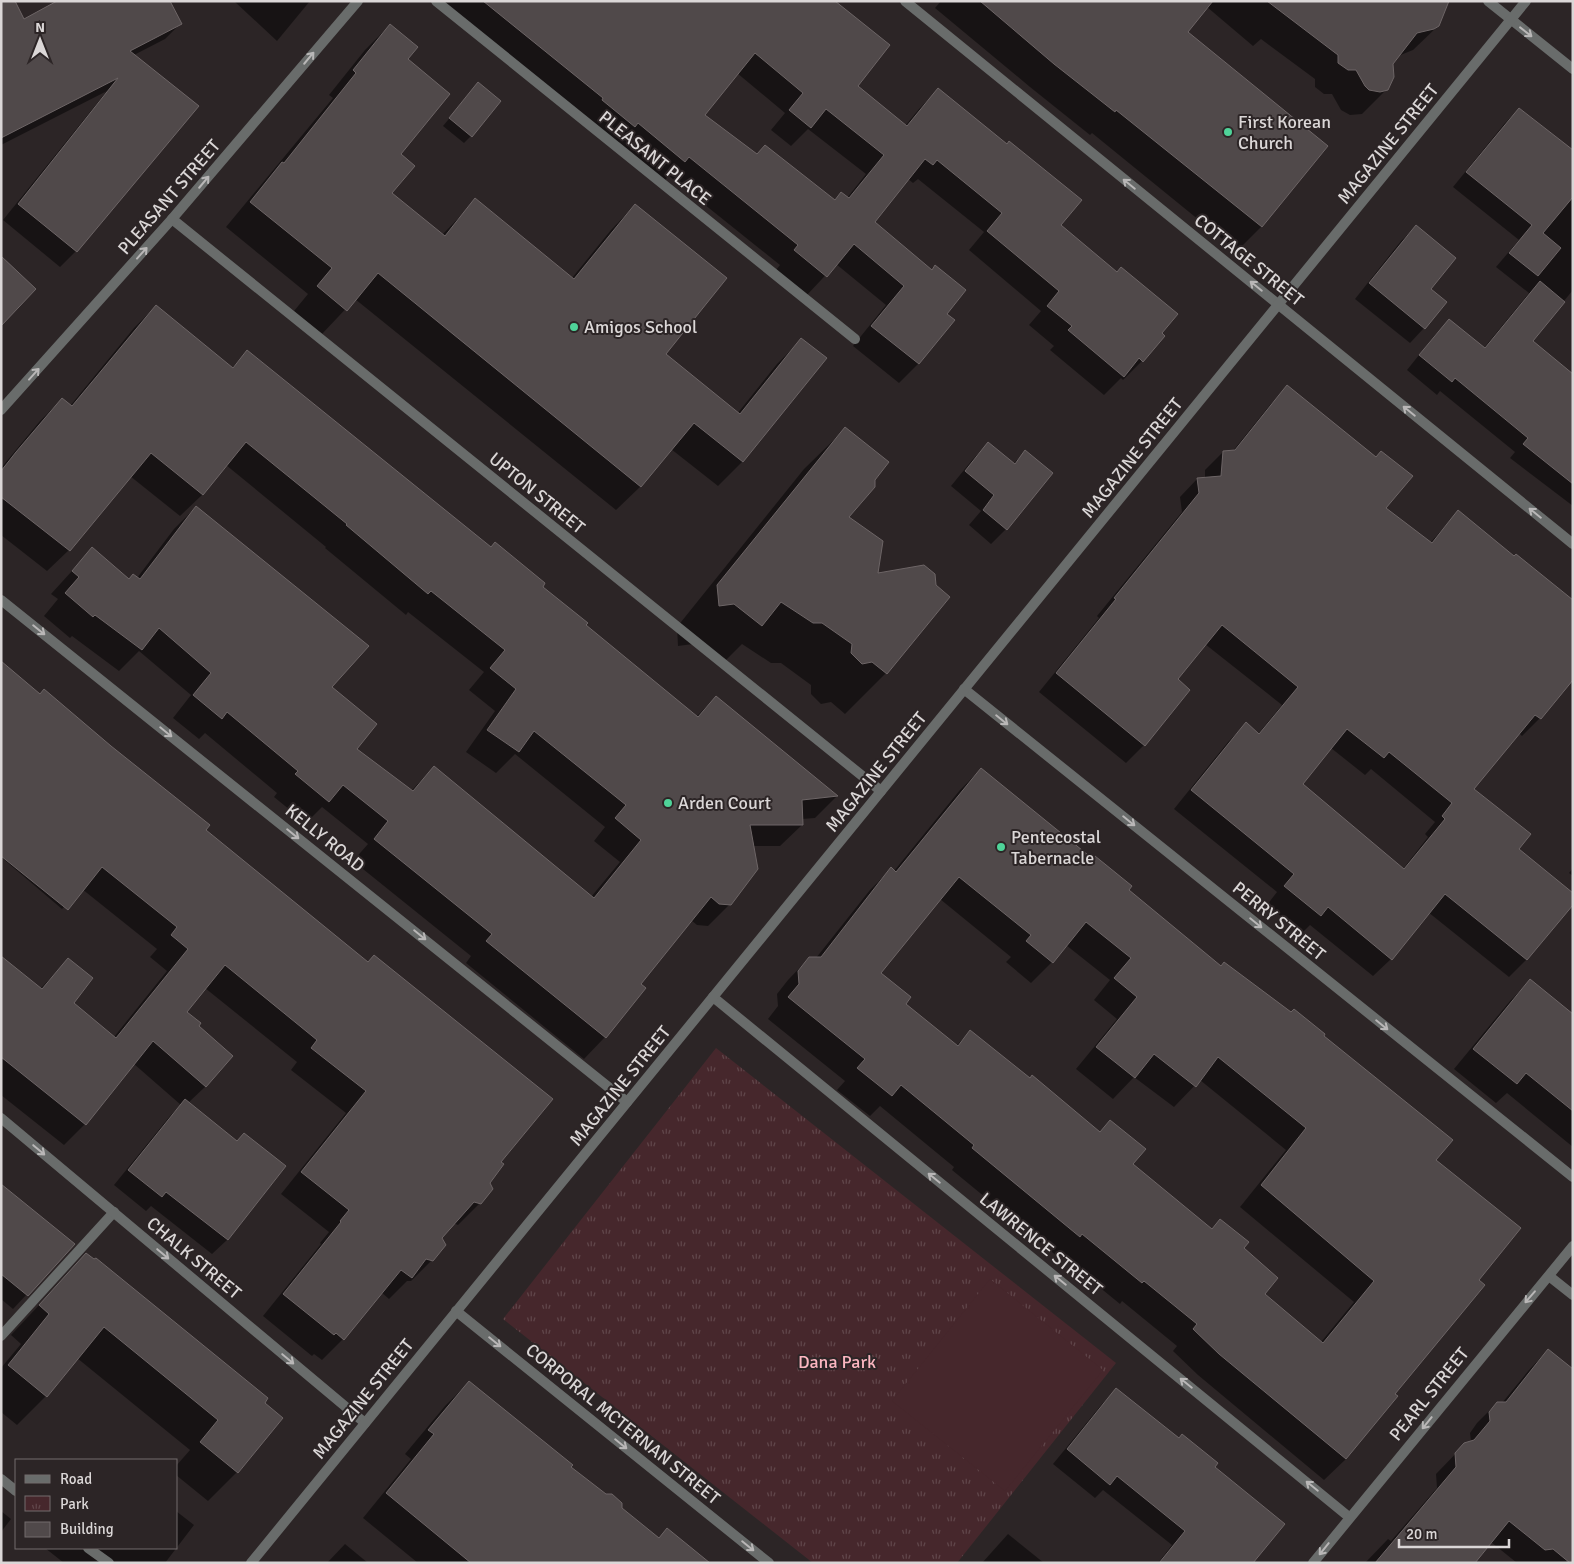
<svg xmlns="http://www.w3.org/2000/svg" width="1574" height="1564" font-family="Signika,sans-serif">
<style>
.park{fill:url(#park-tufts)}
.garden{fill:#46272c}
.shadow{fill:#0007;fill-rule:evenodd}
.building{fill:#50494a;stroke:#6d6566;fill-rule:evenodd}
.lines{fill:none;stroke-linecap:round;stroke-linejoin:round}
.pedestrian{stroke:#696c6b;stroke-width:10}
.minor{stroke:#696c6b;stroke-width:10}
.tertiary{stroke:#696c6b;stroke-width:10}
.oneway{stroke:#b9b7b7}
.poi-dot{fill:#4fd399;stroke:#2c2526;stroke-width:2}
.labels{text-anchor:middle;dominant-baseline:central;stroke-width:4;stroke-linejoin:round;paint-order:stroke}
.poi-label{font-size:18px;fill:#dbd7d7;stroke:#2c2526;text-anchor:start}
.street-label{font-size:18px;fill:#dbd7d7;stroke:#2c2526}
.park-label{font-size:18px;fill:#fbb6c0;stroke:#2c2526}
</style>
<defs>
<pattern id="park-tufts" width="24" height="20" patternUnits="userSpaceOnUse" patternTransform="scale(1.25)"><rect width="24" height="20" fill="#46272c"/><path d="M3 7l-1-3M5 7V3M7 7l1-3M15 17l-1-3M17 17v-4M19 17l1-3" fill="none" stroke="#60464a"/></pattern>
</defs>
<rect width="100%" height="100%" fill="#2c2526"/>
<path class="park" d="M716,1048L1116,1363L957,1563H813L503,1319Z"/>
<path class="garden" d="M990,1279L1103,1370L1005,1491L892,1401Z"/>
<g class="shadow">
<path d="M234,1H310L277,41Z"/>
<path d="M439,1H622L856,86L905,126L919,109L938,90L1059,225L1160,334L1142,361L1123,380L1121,378L1104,395L1050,350L1054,346L1029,325L1041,311L969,250L984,232L918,179L913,183L908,179L873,222L945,315L953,321L918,364L899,383L853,346L886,305L836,264L807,295L776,270L780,265L669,176L665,180L619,142L615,145ZM737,73L785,113L771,130L791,146L808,129L866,174L847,198L841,194L834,201L756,155L703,115Z"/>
<path d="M941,1H1434L1438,26L1413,50L1398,56L1391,64L1387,89L1362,114L1350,115L1341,110L1332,94H1324L1315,87V79L1261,39L1253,46L1207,7L1186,32L1326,146L1261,227L1237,251L1092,133L1090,135L1030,87L935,8Z"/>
<path d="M24,20L180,24L165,39L134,55L197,107L76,251L60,267L3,220L107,91L1,145V23Z"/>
<path d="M390,25L406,59L399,154L390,193L442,235L476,200L572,278L611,230L635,205L664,354L737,414L777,364L801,340L825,359L742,462L718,486L671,449L641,486L616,510L355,299L322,334L294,311L308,294L226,227L333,98L329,95L365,50Z"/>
<path d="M478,84L471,136L464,143L443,126Z"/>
<path d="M1519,109L1573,159V290L1531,341L1573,376V506L1510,458L1515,452L1440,391L1437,395L1407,370L1435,335L1449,321L1483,349L1529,293L1496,267L1519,240L1453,187L1505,123Z"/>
<path d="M1416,227L1430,289L1424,328L1410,343L1355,299L1401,241Z"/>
<path d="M156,306L232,368L247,352L490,548L541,587L584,625L696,717L716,697L837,796L815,818L802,819V825L780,846H753L730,904L708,926L697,925L691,920L639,984L605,1037L584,1059L466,963L471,956L353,861L368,844L322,807L306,823L274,797L277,793L205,733L199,739L173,718L191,695L139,651L119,671L72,636L70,638L44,616L58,599L51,594L92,549L128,580L137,578L174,529L196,507L330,687L355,749L411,791L434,767L591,897L620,862L594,841L605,827L515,754L496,773L466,752L495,711L469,690L484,672L408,612L406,615L325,548L326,547L226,465L202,495L180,516L130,476L69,550L47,571L1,535V468L40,421L62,399L70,406L134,328Z"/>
<path d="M1288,387L1384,508L1430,543L1458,512L1573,678L1540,718L1522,736L1519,733L1473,789L1517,850L1527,959L1509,977L1428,912L1391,959L1373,976L1310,925L1302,933L1267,905L1277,892L1174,809L1228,742L1246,724L1258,734L1282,705L1205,644L1176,680L1189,690L1144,745L1126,763L1039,692L1099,618L1097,616L1182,512L1180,497L1197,479H1205V470L1223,452H1232L1270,405ZM1331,748L1365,775L1371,769L1435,822L1425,834L1428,837L1403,869L1301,784Z"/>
<path d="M845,429L848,517L876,575L886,673L845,714L831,702L821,704L811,694V685L781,663H771L742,644L721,665L693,644L678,646L677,627L804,469Z"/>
<path d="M988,444L1013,464L1025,452L1006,529L991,544L969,525L981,511L951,486L973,459Z"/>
<path d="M1,663L204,830L500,1162L488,1183L480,1203L458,1225L453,1223L440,1238L432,1260L411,1281H407L389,1299L381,1292L343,1339L322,1360L314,1354L312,1356L263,1316L321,1244L320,1243L329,1232L281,1194L346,1113L291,1070L297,1062L205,988L185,1013L197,1026L206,1086L188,1103L236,1142L285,1166L227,1240L212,1254L151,1206L146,1211L114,1185L170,1116L181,1105L134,1064L85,1124L64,1145L1,1095V958L40,989L68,960L72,1003L114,1037L167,971L150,957L157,949L82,889L62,909L1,857Z"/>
<path d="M981,769L1220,968L1322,1036L1435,1160L1477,1280L1346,1459L1324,1480L1198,1375L1173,1351L1177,1346L1122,1301L1120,1304L1060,1255L1058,1257L952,1170L954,1167L880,1106L870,1116L837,1090L845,1081L768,1019L778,1006L777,994L788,980L809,958H816L870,890L891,869L894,871L960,790ZM940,899L1011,957L1006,962L1031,983L1052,962L1066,945L1110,980L1094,1000L1117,1019L1076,1069L1113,1099L1134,1077L1174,1107L1200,1080L1286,1150L1240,1207L1354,1302L1321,1342L1263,1295L1243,1248L1211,1230L1132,1164L1110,1122L1099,1133L970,1032L956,1046L904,1004L879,973Z"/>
<path d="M1573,868V876L1569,873Z"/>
<path d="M1530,981L1573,1016V1147L1507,1093L1496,1103L1454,1069L1510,1001Z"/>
<path d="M1,1184L74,1244L13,1309L1,1299Z"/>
<path d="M86,1255L266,1398L237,1472L208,1501L176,1475V1466L190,1450L77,1358L46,1396L17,1425L1,1412V1368L21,1344L11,1335Z"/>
<path d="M1548,1350L1573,1554L1565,1563H1517L1491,1542L1474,1563H1365L1388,1539L1391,1541L1437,1488L1436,1474L1465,1444L1471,1442L1470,1433L1477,1423L1497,1403H1502L1529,1370Z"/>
<path d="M469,1382L658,1539L667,1530L708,1563H418L363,1518L411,1459L405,1454L445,1406Z"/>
<path d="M1117,1390L1213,1467L1251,1563H1158L1172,1545L1103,1490L1095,1498L1053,1464L1102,1404Z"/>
<path d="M1,1511L11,1519L1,1532Z"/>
<path d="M176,1511L194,1525L165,1563H64L45,1548H176Z"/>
<path d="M1008,1534L1044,1563H982Z"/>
<path d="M345,1544L368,1563H327Z"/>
</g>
<g class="building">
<path d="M1,1H15L24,19L57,1H170L182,24L130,51L199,106L77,252L18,204L118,78L1,138Z"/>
<path d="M483,1H835L890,45L858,86L907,126L938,88L1007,144L1009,141L1082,200L1061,225L1117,272L1121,267L1178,314L1162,333L1165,336L1143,362L1139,358L1124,377L1068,330L1072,326L1047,306L1059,291L987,231L1002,213L937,160L933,165L925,159L875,222L932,270L935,265L966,290L947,314L955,320L919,364L871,326L904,286L854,244L827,277L794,250L798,245L689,157L685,162L638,123L635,127L602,100L603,98ZM755,53L803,93L789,110L811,128L826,109L884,155L849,198L841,192L835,200L765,145L757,154L705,115Z"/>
<path d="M980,1H1213L1188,32L1328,146L1262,227L1116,110L1115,112L1054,64Z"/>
<path d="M1267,1H1449L1439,26L1434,29L1417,33L1393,64L1394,77L1388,90L1380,92L1369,90L1365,86L1356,70H1348L1338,63V55Z"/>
<path d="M390,24L418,47L408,59L450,94L401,154L415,166L392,193L445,236L475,198L574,279L635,204L727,278L666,354L740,414L801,338L827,358L743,462L694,423L641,487L378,273L347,311L317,286L332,268L250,202L282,162L284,163L356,73L353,70Z"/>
<path d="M478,82L501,101L472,137L449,118Z"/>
<path d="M1519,108L1573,150V197L1543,233L1561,248L1538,276L1509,253L1532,225L1466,172Z"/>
<path d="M1416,225L1456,258L1431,289L1447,302L1425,329L1369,283Z"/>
<path d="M1,256L36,289L1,326Z"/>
<path d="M1540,281L1565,302L1533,341L1573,374V484L1523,444L1528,438L1455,378L1452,382L1419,355L1449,319L1485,348Z"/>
<path d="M156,305L233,368L247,350L491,547L495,542L545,583L543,587L588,623L586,625L698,717L716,696L838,796L802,800L803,825H750L758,869L731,905L719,904L711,897L641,984L646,988L606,1038L486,941L492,934L374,839L388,821L343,785L329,802L295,774L298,771L227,712L222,719L193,695L211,673L159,628L142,650L95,615L93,617L65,593L79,577L72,571L92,547L129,579L133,574L140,579L196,506L369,646L332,687L377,724L357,749L413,791L434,766L594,898L641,840L615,818L626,805L534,731L519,752L487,730L516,689L490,668L505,650L431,591L428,594L346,525L347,524L246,442L203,495L151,453L70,551L1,497V471L16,452L62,398L72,406Z"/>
<path d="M1287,385L1376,457L1381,451L1413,476L1386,508L1432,543L1458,510L1514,556L1516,554L1573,600V680L1541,719L1535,715L1474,789L1531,834L1519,849L1573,893V905L1527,960L1445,894L1392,960L1328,907L1321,916L1284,886L1294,874L1191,790L1246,722L1259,734L1298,687L1222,625L1178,679L1190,690L1145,746L1056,673L1116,599L1114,598L1199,493L1197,478L1221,476L1223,451L1235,450ZM1347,729L1384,758L1389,752L1452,803L1442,816L1445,819L1404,869L1303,784Z"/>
<path d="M845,427L889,462L875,480V487L849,517L883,541L878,573L924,565L935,574L936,585L950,597L887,674L872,662L862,664L851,653L852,644L822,623H813L781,602L762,626L734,604L719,606L717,585Z"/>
<path d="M988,442L1015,464L1025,450L1053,473L1007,530L983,510L994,495L965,471Z"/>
<path d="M1,661L40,694L44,689L111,746L210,825L206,830L368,962L374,955L553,1099L501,1162L504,1164L490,1183L493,1189L481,1204L474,1202L442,1238L446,1245L433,1261L426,1259L412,1278L401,1270L344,1340L336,1333L334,1335L283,1294L341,1222L340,1221L349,1210L301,1172L366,1091L311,1048L317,1040L225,965L187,1012L201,1023L199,1026L233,1056L206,1087L153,1041L86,1125L1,1057V956L42,989L68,958L93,978L74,1003L116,1038L188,949L171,935L177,927L102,867L68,910L1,856Z"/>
<path d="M981,768L1093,859L1095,856L1132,886L1129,890L1221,966L1224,962L1291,1012L1294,1009L1325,1034L1324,1036L1453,1140L1436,1160L1521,1228L1479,1280L1485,1285L1395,1394L1398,1396L1346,1459L1219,1354L1193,1329L1197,1324L1144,1281L1142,1283L1082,1234L1080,1237L972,1148L974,1145L901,1085L892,1096L857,1068L865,1059L788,997L799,984L798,971L809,957H821L891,867L896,872ZM959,877L1031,935L1026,941L1053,963L1086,922L1131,958L1114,978L1137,997L1096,1047L1135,1078L1154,1054L1196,1087L1218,1057L1306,1128L1261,1185L1374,1281L1323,1343L1265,1294L1278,1278L1244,1248L1249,1242L1220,1219L1212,1229L1133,1164L1146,1149L1110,1120L1100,1132L1032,1075L1030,1078L970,1030L958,1046L906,1004L911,997L881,973Z"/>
<path d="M1530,979L1573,1014V1111L1526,1073L1517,1084L1473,1049Z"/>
<path d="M185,1099L237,1141L244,1133L286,1166L228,1240L166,1192L162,1197L128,1170Z"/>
<path d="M1,1184L75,1244L28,1296L1,1274Z"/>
<path d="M86,1253L94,1259L96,1258L268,1398L265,1403L283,1418L238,1473L200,1442L218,1420L104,1327L47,1397L8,1365L49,1314L39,1305Z"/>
<path d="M1548,1349L1573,1369V1563H1570L1553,1549L1545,1550L1509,1521L1475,1563H1375L1456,1467L1455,1453L1464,1443L1474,1440L1490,1421L1489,1412L1497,1402H1506Z"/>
<path d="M469,1381L573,1465L571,1467L606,1494H612L622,1503V1508L659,1538L667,1528L710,1563H471L386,1493L434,1434L428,1430Z"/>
<path d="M1116,1388L1179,1438L1182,1434L1218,1463L1215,1467L1285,1524L1253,1563H1159L1185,1531L1117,1476L1110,1485L1067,1449Z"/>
</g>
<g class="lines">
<g class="pedestrian">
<path d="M1,1336L114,1212"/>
<path d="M1,1479L16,1491"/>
<path d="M88,1548L109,1563"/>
</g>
<g class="minor">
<path d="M436,1L855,339"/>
<path d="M905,1L1573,544"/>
<path d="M1488,1L1573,69"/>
<path d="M172,219L881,791"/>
<path d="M1,600L627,1102"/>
<path d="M964,689L1573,1177"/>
<path d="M713,997L1349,1517"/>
<path d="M1,1118L365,1423"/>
<path d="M1549,1276L1573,1295"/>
<path d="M456,1311L769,1563"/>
</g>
<g class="tertiary">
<path d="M1,410L172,219L358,1"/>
<path d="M251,1563L1526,1"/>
<path d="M1313,1563L1573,1246"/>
</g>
</g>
<defs><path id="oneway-shaft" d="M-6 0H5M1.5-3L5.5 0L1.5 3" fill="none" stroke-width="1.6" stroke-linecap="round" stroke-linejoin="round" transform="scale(1.25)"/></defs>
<g class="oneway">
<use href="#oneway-shaft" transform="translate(1526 32) rotate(38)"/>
<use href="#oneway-shaft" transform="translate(309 58) rotate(-50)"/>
<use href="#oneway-shaft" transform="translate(204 182) rotate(-50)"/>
<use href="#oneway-shaft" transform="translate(1129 184) rotate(-141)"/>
<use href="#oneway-shaft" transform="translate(142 253) rotate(-48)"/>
<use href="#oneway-shaft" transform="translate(1256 286) rotate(-141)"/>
<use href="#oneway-shaft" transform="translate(34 374) rotate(-48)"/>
<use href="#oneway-shaft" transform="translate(1409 411) rotate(-141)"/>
<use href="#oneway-shaft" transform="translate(1535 513) rotate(-141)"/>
<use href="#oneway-shaft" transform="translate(39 630) rotate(39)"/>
<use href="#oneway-shaft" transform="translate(1002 720) rotate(39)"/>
<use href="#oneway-shaft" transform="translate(166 732) rotate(39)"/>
<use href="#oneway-shaft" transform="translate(1129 821) rotate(39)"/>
<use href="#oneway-shaft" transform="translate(293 834) rotate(39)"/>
<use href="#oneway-shaft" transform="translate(1256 923) rotate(39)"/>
<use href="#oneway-shaft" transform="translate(420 935) rotate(39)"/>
<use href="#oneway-shaft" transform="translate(1382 1025) rotate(39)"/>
<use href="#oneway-shaft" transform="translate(39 1150) rotate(40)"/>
<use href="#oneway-shaft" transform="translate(934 1178) rotate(-141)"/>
<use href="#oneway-shaft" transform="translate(163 1254) rotate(40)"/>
<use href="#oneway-shaft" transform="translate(1060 1280) rotate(-141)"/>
<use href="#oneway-shaft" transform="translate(1530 1297) rotate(131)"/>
<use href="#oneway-shaft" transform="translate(495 1342) rotate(39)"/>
<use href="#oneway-shaft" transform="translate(288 1359) rotate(40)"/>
<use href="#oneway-shaft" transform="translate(1186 1383) rotate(-141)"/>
<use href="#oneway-shaft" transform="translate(1427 1423) rotate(129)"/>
<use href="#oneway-shaft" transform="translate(621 1444) rotate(39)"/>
<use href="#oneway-shaft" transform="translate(1312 1486) rotate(-141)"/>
<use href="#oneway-shaft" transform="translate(748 1546) rotate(39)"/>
<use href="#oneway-shaft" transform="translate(1324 1549) rotate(129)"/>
</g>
<g class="poi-dot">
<circle cx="1228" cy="132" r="5"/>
<circle cx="574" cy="327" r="5"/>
<circle cx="668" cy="803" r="5"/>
<circle cx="1001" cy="847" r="5"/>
</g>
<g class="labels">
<g class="poi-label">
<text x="1238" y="122">First Korean<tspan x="1238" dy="21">Church</tspan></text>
<text x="584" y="327">Amigos School</text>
<text x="678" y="803">Arden Court</text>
<text x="1011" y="837">Pentecostal<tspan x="1011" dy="21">Tabernacle</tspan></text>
</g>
<g class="street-label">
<text transform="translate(1388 144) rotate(-51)">MAGAZINE STREET</text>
<text transform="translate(655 158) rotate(39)">PLEASANT PLACE</text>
<text transform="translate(169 197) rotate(-49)">PLEASANT STREET</text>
<text transform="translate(1249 260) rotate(39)">COTTAGE STREET</text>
<text transform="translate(1132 458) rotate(-51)">MAGAZINE STREET</text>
<text transform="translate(537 493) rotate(39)">UPTON STREET</text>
<text transform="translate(876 772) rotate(-51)">MAGAZINE STREET</text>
<text transform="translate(325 838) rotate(39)">KELLY ROAD</text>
<text transform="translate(1279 921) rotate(39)">PERRY STREET</text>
<text transform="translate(620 1086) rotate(-51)">MAGAZINE STREET</text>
<text transform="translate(1041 1244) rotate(39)">LAWRENCE STREET</text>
<text transform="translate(194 1258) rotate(40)">CHALK STREET</text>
<text transform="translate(1429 1394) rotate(-51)">PEARL STREET</text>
<text transform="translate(363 1399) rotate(-51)">MAGAZINE STREET</text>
<text transform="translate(623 1424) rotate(39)">CORPORAL MCTERNAN STREET</text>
</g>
<g class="park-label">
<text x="837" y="1362">Dana Park</text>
</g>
</g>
<rect width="1574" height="1564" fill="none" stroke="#dbd7d7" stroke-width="5"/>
<rect x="15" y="1459" width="162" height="90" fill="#2c2526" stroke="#726c6d"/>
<rect x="25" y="1475" width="25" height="8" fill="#696c6b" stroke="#726c6d"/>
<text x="60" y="1484" font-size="15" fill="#dbd7d7">Road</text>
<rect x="25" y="1496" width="25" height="15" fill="url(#park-tufts)" stroke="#726c6d"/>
<text x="60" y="1509" font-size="15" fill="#dbd7d7">Park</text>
<rect x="25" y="1522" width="25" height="15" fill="#50494a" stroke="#726c6d"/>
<text x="60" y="1534" font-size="15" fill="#dbd7d7">Building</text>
<g transform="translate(40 40)" stroke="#2c2526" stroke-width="4" paint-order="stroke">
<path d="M0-4L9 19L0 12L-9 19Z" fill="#dbd7d7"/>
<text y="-8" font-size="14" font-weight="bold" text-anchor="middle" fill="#dbd7d7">N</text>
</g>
<path d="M1399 1539v8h110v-8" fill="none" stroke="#dbd7d7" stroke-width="2.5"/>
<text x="1406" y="1539" font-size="15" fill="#dbd7d7" stroke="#2c2526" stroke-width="4" paint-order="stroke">20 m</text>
</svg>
